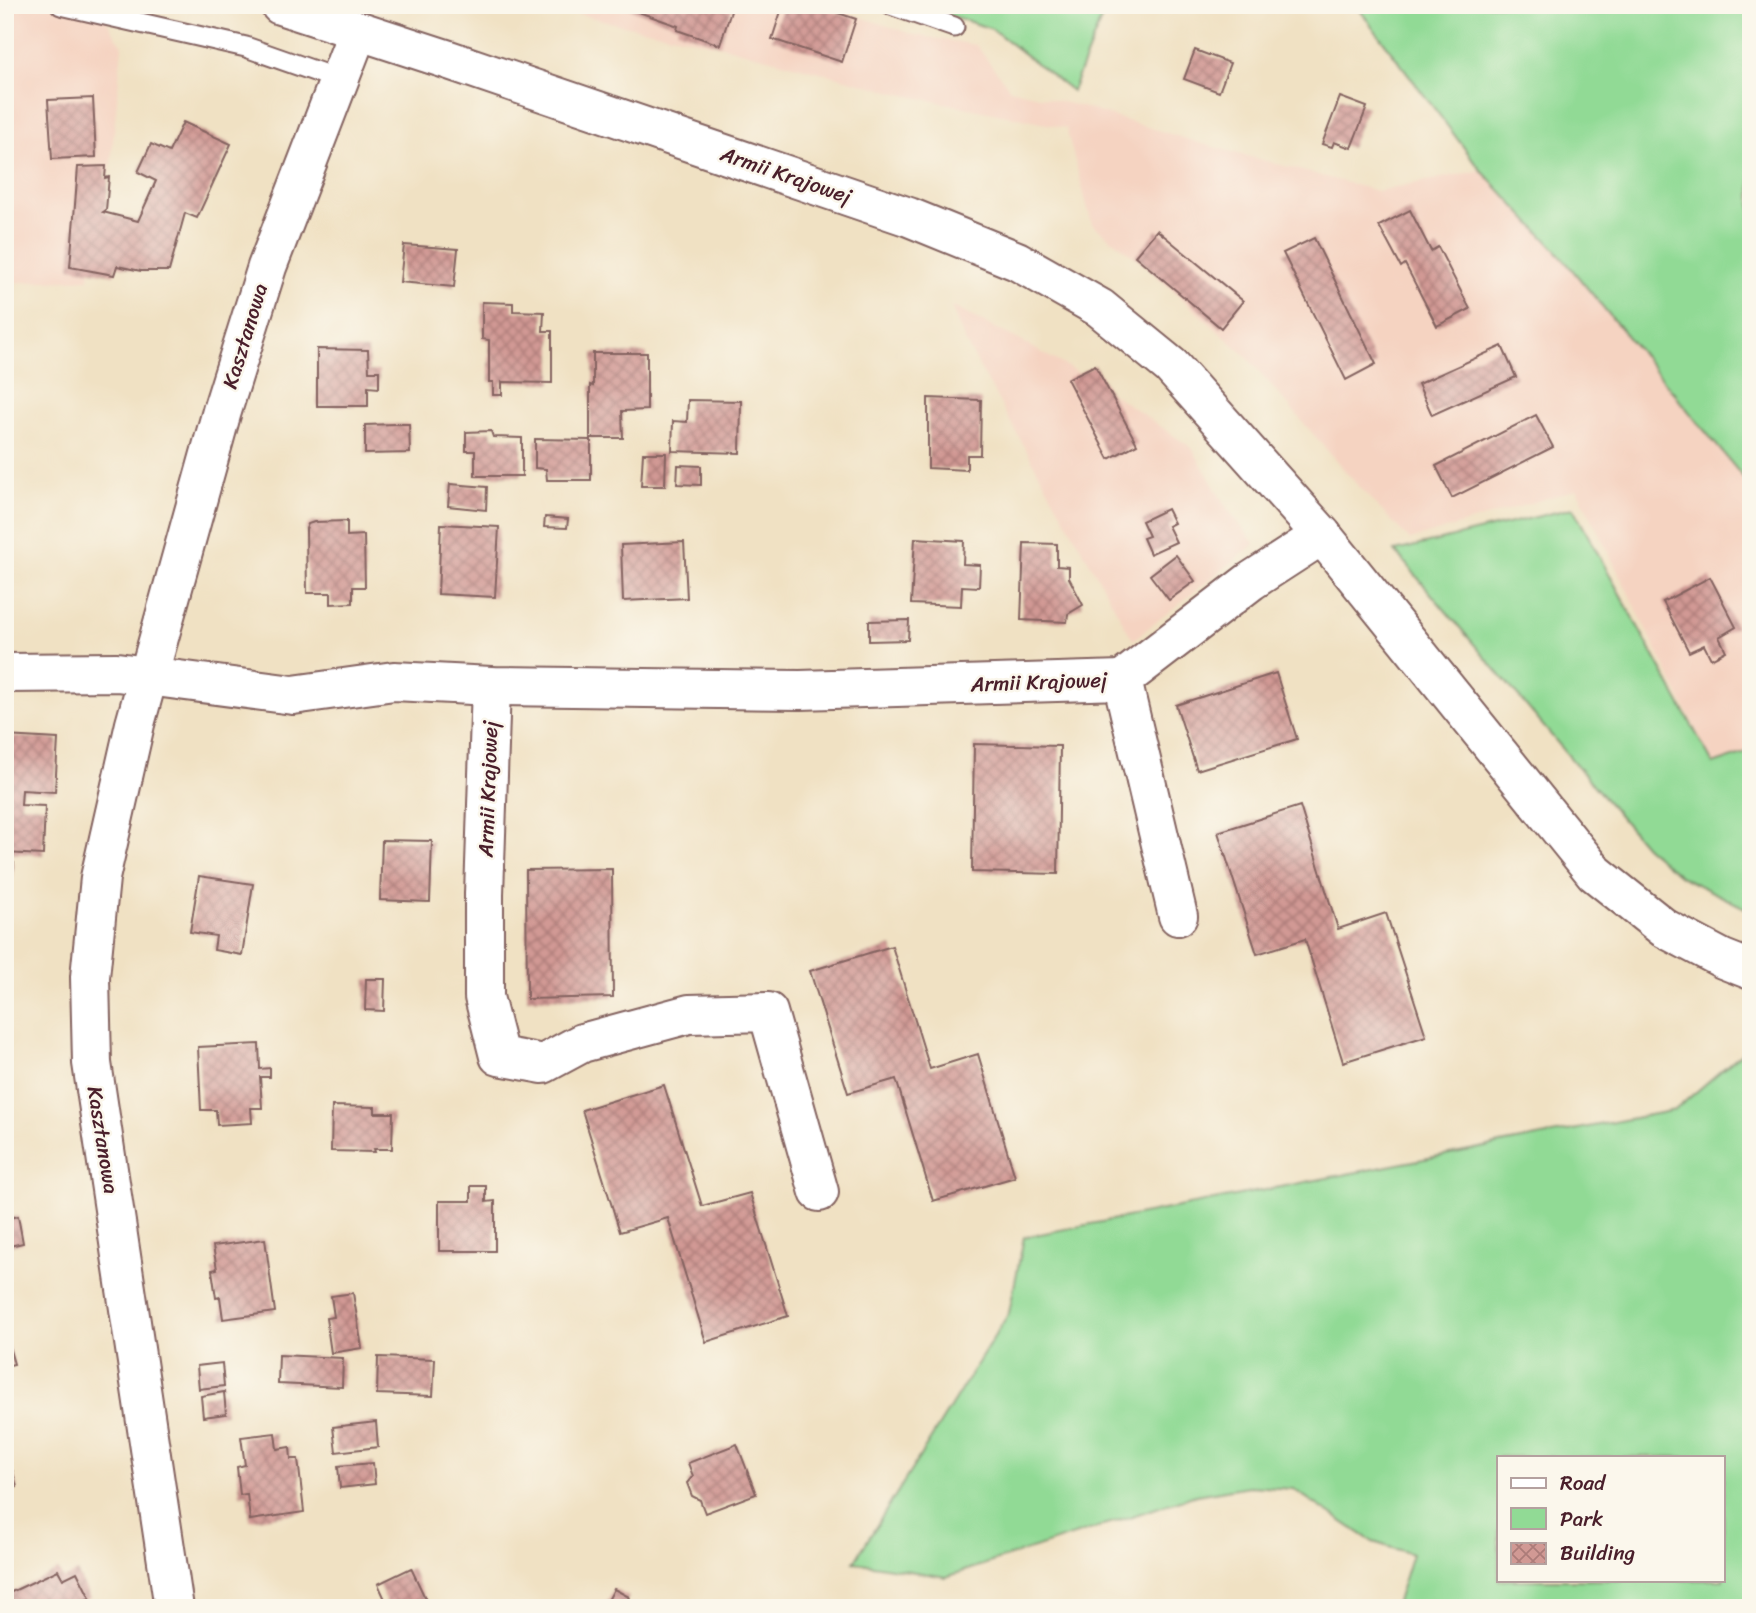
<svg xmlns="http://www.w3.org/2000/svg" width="1756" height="1613" font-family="Sriracha,sans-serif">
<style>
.built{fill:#f5d3c1}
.green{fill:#91da95;stroke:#6e7c60;stroke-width:2;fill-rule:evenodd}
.building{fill:url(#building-cross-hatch)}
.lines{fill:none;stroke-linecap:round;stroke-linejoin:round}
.lane-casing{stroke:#846360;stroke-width:23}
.street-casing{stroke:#846360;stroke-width:42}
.secondary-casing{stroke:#846360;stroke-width:42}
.lane{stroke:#fff;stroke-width:19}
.street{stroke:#fff;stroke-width:38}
.secondary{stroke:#fff;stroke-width:38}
.labels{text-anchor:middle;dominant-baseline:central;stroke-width:5;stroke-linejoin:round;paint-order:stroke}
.street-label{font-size:21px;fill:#4a1f2b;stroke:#fbf7ec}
</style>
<defs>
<pattern id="building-cross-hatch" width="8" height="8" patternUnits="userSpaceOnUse" patternTransform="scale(1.75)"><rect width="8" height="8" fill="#d19994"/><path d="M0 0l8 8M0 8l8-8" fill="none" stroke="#ac7c79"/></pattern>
</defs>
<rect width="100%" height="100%" fill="#fbf7ec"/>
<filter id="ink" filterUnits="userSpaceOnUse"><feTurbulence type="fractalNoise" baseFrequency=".0143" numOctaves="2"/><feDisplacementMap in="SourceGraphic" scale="14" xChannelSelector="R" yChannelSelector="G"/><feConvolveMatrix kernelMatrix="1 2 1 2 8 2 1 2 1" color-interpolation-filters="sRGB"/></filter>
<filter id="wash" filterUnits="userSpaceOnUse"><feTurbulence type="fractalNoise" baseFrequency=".00686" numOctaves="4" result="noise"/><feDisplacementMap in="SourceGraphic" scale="28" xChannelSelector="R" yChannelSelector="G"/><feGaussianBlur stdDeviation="1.57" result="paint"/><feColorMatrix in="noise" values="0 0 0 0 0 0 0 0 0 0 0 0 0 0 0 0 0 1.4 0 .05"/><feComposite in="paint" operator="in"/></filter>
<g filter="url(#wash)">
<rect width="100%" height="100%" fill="#f0e1c3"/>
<g class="built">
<path d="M5,5H97L122,46L110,174L99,173L89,279L5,283Z"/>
<path d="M545,5H824L915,35L976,45L1010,89L1079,106L1206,145L1377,191L1481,170L1556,250L1751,487V751L1713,764L1577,489L1410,540L1358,486L1245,355L1136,258L1092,224L1066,128L905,95L719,45L613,23Z"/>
<path d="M951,306L1019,340L1100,385L1192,448L1226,507L1255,544L1133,640L965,341Z"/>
</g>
<g class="green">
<path d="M917,5H1107L1072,91L992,29Z"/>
<path d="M1356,5H1751V487L1556,250L1481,170Z"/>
<path d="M1573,508L1713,764L1751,751V911L1680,876L1645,846L1395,551Z"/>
<path d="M1751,1045V1608H1395L1412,1554L1373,1542L1293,1489L1249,1486L1196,1495L946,1577L854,1562L1009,1313L1024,1237L1675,1110ZM1723,1457V1580H1499V1457Z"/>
</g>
<g id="blocks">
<g class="building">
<path d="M619,5H725L732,8L720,45L677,30L678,26Z"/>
<path d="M783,5H814L856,19L842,62L772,39Z"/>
<path d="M1195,50L1230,63L1219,92L1184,79Z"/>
<path d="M1340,97L1367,107L1351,148L1334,142L1332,147L1322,144Z"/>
<path d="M93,98L96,157L52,159L48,100Z"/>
<path d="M183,122L231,144L197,218L185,213L169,271H141L117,266L114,275L70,267L78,167L106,166L105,178L109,177L106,210L103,212L138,221L156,181L138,172L151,144L169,152Z"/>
<path d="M1410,210L1431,251L1438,247L1470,309L1437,326L1405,264L1401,267L1379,226Z"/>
<path d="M1157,230L1243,301L1221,328L1135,256Z"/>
<path d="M1314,238L1376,364L1346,380L1283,253Z"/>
<path d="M404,245L458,249L454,287L400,282Z"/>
<path d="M482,302L513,303V311L544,312L543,331H552V383L502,382V395H493V382H489V340L482,339Z"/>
<path d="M1502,346L1516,377L1432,415L1418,384Z"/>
<path d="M317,349L368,350L369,371H379V388L368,387V406H317Z"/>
<path d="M593,353H647V410L622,411L623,438H590V385L593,386Z"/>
<path d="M1095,365L1137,444L1109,459L1067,379Z"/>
<path d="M928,398L981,400L980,455H967V470L928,468Z"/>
<path d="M688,400L741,401L740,453L672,451L673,421L687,422Z"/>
<path d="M1536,415L1553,447L1452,498L1436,466Z"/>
<path d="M396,424H409L410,453L365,454V425Z"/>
<path d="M491,431L493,437L522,438V476H475V451H466V432Z"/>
<path d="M535,439L591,440V480H547L546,469L535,468Z"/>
<path d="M643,453H666L665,486H641Z"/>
<path d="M678,465L701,466V485L677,484Z"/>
<path d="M450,484L487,487L486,510L448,506Z"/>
<path d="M1167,509L1174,523L1168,526L1176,542L1150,554L1143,538L1149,536L1142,521Z"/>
<path d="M545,517L568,519L567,528L544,527Z"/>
<path d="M347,521V536L364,535L365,587H353V603L331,604V593H307L306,529L308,524L314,522Z"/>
<path d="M441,524L499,527L495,597L438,594Z"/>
<path d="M915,538L964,541L963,564L980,565L979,587L962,586L961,606L911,604Z"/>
<path d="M684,542L687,598L623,601L621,545Z"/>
<path d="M1024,543L1057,544V566L1069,567V578L1083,605L1068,614L1067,622L1021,620Z"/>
<path d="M1176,555L1195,581L1169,600L1150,575Z"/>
<path d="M1710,577L1736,627L1719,637L1726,651L1711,659L1704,645L1689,652L1663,602Z"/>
<path d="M909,620L908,640L869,641V621Z"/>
<path d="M1276,673L1297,739L1197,770L1176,705Z"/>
<path d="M5,736L58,739L55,792L22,790L21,805L45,806L43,855L5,853Z"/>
<path d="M974,744L1060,746L1058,874L972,872Z"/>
<path d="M1300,806L1338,929L1386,913L1426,1036L1343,1062L1305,939L1257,954L1218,832Z"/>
<path d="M382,840L432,841L430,902L380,900Z"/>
<path d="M5,862L14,863L11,889L5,888Z"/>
<path d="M612,869L613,997L527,999L526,870Z"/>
<path d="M199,876L253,884L242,955L214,950L216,936L190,932Z"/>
<path d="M892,946L930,1069L978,1054L1015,1177L933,1201L896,1079L848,1093L810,971Z"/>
<path d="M366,979H385L384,1011L365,1010Z"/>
<path d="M259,1044L260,1069L270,1068V1077H260L262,1108H251L252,1123L217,1125L216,1110H201L198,1047Z"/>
<path d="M664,1085L702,1206L750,1193L788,1316L706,1342L668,1218L620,1232L582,1110Z"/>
<path d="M332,1106L375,1107V1113H393L392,1149H374L375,1152L331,1151Z"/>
<path d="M471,1186H486V1202L495,1201V1251H439V1201H471Z"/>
<path d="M18,1216L23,1243L5,1247V1219Z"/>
<path d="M265,1239L275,1312L223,1319L220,1297L216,1298L212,1270L217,1269L213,1246Z"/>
<path d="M353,1293L362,1348L331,1353L326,1318L334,1317L331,1296Z"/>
<path d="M5,1333L14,1364L5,1366Z"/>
<path d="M279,1355L343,1358L342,1387L278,1384Z"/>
<path d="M378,1357L435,1359L433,1396L377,1394Z"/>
<path d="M222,1363L224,1386L199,1389L197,1366Z"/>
<path d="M224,1392L226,1414L203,1417L201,1396Z"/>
<path d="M376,1422L378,1447L336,1452L333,1427Z"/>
<path d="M275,1433L277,1449L290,1447L291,1459H298L304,1512L250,1520L247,1494L240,1495L237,1467L245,1465L241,1437Z"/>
<path d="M5,1444L17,1487L5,1490Z"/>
<path d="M737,1444L756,1494L705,1513L700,1500L692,1496L687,1483L693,1476L688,1463Z"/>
<path d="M373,1463L375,1484L340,1488L338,1466Z"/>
<path d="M411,1568L427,1602L414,1608H389L378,1584Z"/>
<path d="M58,1570L63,1579L77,1572L90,1598L75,1605L76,1608H5V1595Z"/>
<path d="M614,1589L629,1597L623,1608H604Z"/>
</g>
</g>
</g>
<g filter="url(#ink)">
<use href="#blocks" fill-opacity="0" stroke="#846360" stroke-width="2"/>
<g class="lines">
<defs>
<g id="lane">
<path d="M61,5L246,47L340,80"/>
<path d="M891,5L954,27"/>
</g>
<g id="street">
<path d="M5,673L117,672L293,695L394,681L491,686L800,690L1122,680L1251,581L1322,535"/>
<path d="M1122,680L1178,916"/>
<path d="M491,686L484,894V997L499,1056L543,1064L582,1043L689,1014L768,1012L819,1192"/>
<path d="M174,1608L92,1063L90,977L100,878L135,724L222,411L267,267L358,31"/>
</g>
<path id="secondary" d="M280,5L446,59L909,217L1017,261L1100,308L1171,366L1322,535L1595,873L1664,928L1723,959L1751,970"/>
</defs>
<use href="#lane" class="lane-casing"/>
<use href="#street" class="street-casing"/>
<use href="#secondary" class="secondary-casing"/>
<use href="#lane" class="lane"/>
<use href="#street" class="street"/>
<use href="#secondary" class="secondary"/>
</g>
</g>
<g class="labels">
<g class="street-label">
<text transform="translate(786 175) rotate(19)">Armii Krajowej</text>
<text transform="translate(245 336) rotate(-73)">Kasztanowa</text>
<text transform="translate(1039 682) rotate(-2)">Armii Krajowej</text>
<text transform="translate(488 789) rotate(-88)">Armii Krajowej</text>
<text transform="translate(103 1140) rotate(81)">Kasztanowa</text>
</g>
</g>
<rect width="1756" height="1613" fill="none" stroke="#fbf7ec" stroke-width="28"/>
<rect x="1497" y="1456" width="228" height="126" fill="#fbf7ec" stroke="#b4a19f" stroke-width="2"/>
<rect x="1511" y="1478" width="35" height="10" fill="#ffffff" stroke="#b4a19f" stroke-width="2"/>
<text x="1560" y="1490" font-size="21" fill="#4a1f2b">Road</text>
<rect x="1511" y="1508" width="35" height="21" fill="#91da95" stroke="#b4a19f" stroke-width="2"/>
<text x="1560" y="1526" font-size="21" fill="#4a1f2b">Park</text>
<rect x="1511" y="1543" width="35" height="21" fill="url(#building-cross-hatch)" stroke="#b4a19f" stroke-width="2"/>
<text x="1560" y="1560" font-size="21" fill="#4a1f2b">Building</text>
</svg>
